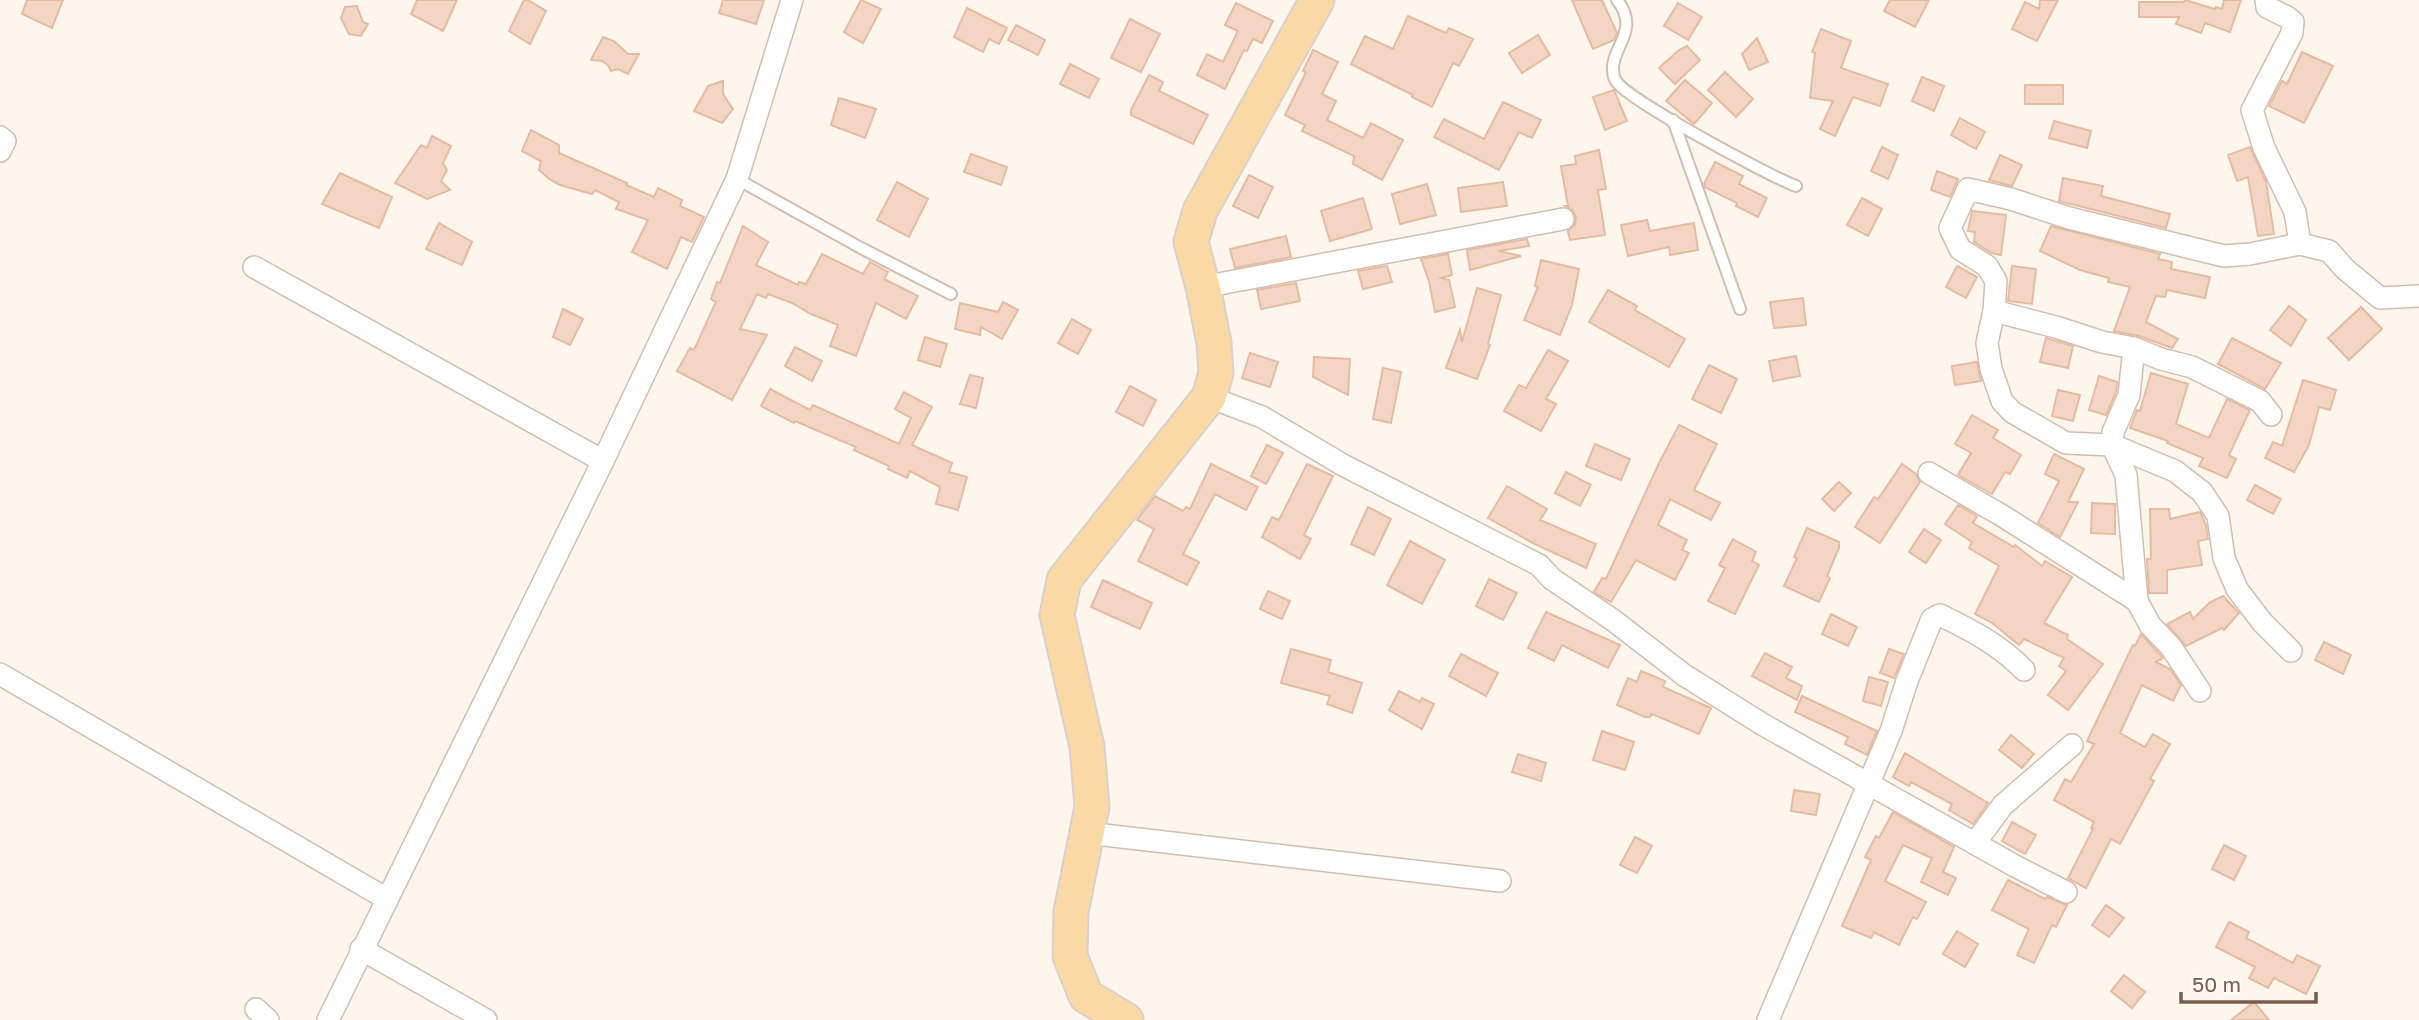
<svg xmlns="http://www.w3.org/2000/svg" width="2419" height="1020" font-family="'Golos Text',sans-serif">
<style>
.building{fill:#f3d5c3;stroke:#e6bba3;stroke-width:2}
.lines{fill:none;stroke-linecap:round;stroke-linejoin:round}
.lane-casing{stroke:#d1beb0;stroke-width:14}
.street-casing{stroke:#d1beb0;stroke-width:24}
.primary-casing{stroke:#dad1cd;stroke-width:37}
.lane{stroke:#fff;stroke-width:10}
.street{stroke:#fff;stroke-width:21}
.primary{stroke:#fbd9a5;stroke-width:33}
</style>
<rect width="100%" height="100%" fill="#fdf6ec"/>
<g class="building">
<path d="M27,0H63L52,28L22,14Z"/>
<path d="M417,0H457L443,31L411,14Z"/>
<path d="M524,0H528L546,11L530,44L509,31Z"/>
<path d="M723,0H764L756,24L719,13Z"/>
<path d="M861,0L881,9L863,43L844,32Z"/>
<path d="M1572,0H1602L1617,33L1614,40L1593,49Z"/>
<path d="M1890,0H1929L1915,27L1884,11Z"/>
<path d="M2040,0H2058L2037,41L2012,29L2025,2L2039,9Z"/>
<path d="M2185,0L2215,9L2216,7L2222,9L2224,0H2241L2230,32L2205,23L2201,33L2176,24L2179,17H2139V2H2184Z"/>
<path d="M1236,3L1273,21L1262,43L1253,39L1247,51L1244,50L1225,89L1197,75L1207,54L1223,62L1238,31L1225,25Z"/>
<path d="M1678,3L1702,17L1688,40L1664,26Z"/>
<path d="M357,6L363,22L368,24L361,36L349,34L341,18L345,7Z"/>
<path d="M967,8L1007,28L999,44L989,39L983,52L954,37Z"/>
<path d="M1408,16L1446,33L1449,28L1473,39L1459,66L1453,63L1432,107L1412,97L1413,95L1351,64L1365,36L1393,49Z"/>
<path d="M1130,19L1160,34L1141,72L1111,58Z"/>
<path d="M1016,25L1045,40L1038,55L1008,40Z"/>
<path d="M1821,29L1851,41L1841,68L1888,84L1880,106L1853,97L1835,136L1820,129L1833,101L1810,98L1815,53L1812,52Z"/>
<path d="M1538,35L1550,55L1522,73L1509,53Z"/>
<path d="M603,37L614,41L628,54H639L628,74L618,69L611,71L608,65L602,61L591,60Z"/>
<path d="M1757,38L1768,62L1749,70L1742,54Z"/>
<path d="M1687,46L1700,60L1675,84L1659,68L1679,50Z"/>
<path d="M1313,50L1338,62L1322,94L1336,101L1327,120L1363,138L1371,123L1403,140L1382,180L1353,164L1354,156L1302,131L1305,125L1285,115L1306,72L1303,71Z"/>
<path d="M2302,52L2333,66L2304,123L2269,106L2282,81L2287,84Z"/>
<path d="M1070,64L1099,79L1089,98L1060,84Z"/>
<path d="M1725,72L1753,99L1736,117L1708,90Z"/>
<path d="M1149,75L1163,82L1159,91L1208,115L1193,144L1131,115V110Z"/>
<path d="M1922,77L1944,86L1934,111L1912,101Z"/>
<path d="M1685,80L1712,103L1694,124L1666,101Z"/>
<path d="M723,81V94L733,109L722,123L694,111L708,86Z"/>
<rect x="2025" y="85" width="38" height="19"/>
<path d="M1614,90L1627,121L1605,130L1593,97Z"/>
<path d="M839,98L876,109L865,138L831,125Z"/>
<path d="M1503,102L1541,120L1532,138L1519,132L1499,170L1434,137L1444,119L1484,139Z"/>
<path d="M1960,118L1985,132L1976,149L1951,135Z"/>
<path d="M2054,121L2091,131L2087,148L2049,138Z"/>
<path d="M531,130L559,145V153L627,183L626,185L654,197L658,188L682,200L680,206L704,217L692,242L681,237L667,269L632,252L648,220L616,209L619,202L595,190L592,194L560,185L549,179L539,170L541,161L522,151Z"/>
<path d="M432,136L451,146L443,163L447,170L441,181L450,190L427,199L395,183L421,145L427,148Z"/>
<path d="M1882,147L1898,155L1888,179L1871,171Z"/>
<path d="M2250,147L2266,182L2274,234L2258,236L2248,177L2237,181L2228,155Z"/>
<path d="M1599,150L1606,189L1598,190L1605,235L1570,240L1568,231L1575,224L1576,217L1572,210L1565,206H1568L1561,166L1576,164L1575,156Z"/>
<path d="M971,154L1007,167L1001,185L964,172Z"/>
<path d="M2000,155L2022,165L2012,186L1989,180Z"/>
<path d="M1715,162L1743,176L1739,184L1767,198L1758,217L1736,206L1737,203L1705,187L1704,184Z"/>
<path d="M1937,171L1958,179L1950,197L1931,190Z"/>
<path d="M340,173L392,197L379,228L322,204Z"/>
<path d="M1249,175L1273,187L1258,218L1233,206Z"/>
<path d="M2063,178L2103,186L2101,196L2170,214L2166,228L2059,201Z"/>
<path d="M897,182L928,199L909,237L877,220Z"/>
<path d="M1503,182L1507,206L1461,212L1458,188Z"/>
<path d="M1427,184L1436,215L1400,224L1392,194Z"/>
<path d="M1363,198L1372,229L1330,241L1321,211Z"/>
<path d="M1862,198L1882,209L1868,236L1847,225Z"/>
<path d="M1972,211L2006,215L2001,255L1992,253L1974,242L1975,232L1968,231Z"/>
<path d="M1647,220L1650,231L1694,223L1698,250L1670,255L1669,247L1628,256L1621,225Z"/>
<path d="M439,223L472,242L462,265L426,249Z"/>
<path d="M743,226L768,242L756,265L798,285L799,282L806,284L822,254L863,274L870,262L888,272L884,279L918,296L906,319L876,303L856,356L830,346L838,325L811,314L792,303L768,294L766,298L757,294L740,329L767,335L732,400L677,371L690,348L694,350L716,302L711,299L717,282L720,283Z"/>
<path d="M2051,226L2160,254L2158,259L2172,262L2171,269L2210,277L2205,298L2167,290L2165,297L2156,296L2146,322L2178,339L2172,348L2139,336L2114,331L2130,287L2108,282L2109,278L2080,270L2040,251Z"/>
<path d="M1286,236L1291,257L1235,268L1230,249Z"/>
<path d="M1527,239L1529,246L1498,251L1521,256L1470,270L1467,250Z"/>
<path d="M1448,254L1452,275L1441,278L1449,280L1455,307L1435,312L1429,281L1421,259Z"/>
<path d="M1541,260L1579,269L1572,305L1560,335L1524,320L1538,287L1535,286Z"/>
<path d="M1387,266L1392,282L1363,289L1358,271Z"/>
<path d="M1957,266L1977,277L1966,298L1946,287Z"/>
<path d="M2012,266L2036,269L2032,304L2008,301Z"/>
<path d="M1296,283L1300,301L1261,309L1257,290Z"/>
<path d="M1477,288L1501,295L1488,344L1490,345L1477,379L1446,368L1460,330L1462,342Z"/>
<path d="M1608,290L1637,306L1635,310L1685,339L1669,367L1589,322Z"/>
<path d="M1803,298L1806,325L1774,328L1770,302Z"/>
<path d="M1003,302L1018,310L1002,339L981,327L980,335L955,329L960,303L998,312Z"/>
<path d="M2289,306L2306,320L2291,346L2270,330Z"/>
<path d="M2361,307L2382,329L2349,360L2328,338Z"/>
<path d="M563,309L583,319L570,345L553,337Z"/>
<path d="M1072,319L1091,330L1078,354L1058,343Z"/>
<path d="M925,337L947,344L940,367L918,360Z"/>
<path d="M2046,338L2073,346L2068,368L2040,362Z"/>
<path d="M2232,338L2281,363L2265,389L2218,364Z"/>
<path d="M795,347L822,361L812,381L785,366Z"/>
<path d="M1548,350L1568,361L1546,399L1556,404L1541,431L1504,411L1519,385L1526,388Z"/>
<path d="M1250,353L1278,362L1270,387L1242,378Z"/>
<path d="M1796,356L1800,376L1773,381L1769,361Z"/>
<path d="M1314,357L1350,359L1348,395L1313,377Z"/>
<path d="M1977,362L1981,381L1955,385L1952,366Z"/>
<path d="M1709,365L1737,379L1721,413L1692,399Z"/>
<path d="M1383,368L1401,372L1391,423L1373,419Z"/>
<path d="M2151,373L2188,384L2176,424L2209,438L2227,399L2250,410L2229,455L2236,459L2227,478L2199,466L2203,458L2167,443L2168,441L2130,428L2137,410L2140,411Z"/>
<path d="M970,375L983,378L976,408L960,404Z"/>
<path d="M2099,376L2117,382L2116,392L2106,415L2089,410Z"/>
<path d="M2303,380L2336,390L2330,410L2319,407L2309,445L2294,472L2265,458L2273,442L2282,446Z"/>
<path d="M1130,386L1156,400L1143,426L1116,412Z"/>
<path d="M770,389L810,410L813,405L899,444L911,418L895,409L904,392L932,407L912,445L952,463L949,472L967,477L958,510L936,504L940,487L910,471L907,478L888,469L889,466L854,450L856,447L795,421L794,423L761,406Z"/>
<path d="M2058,390L2080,395L2073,421L2052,416Z"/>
<path d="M1972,415L1998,430L1993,438L2021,455L2010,474L2005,472L1992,494L1958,475L1971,453L1955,444Z"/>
<path d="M1679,425L1717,444L1694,490L1720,503L1711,520L1670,499L1658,525L1687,540L1682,550L1689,553L1675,580L1636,560L1611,602L1594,592L1602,578L1606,579L1659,463Z"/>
<path d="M1595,444L1630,459L1621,480L1586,466Z"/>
<path d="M1267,445L1283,453L1266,484L1251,476Z"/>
<path d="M2054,454L2084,469L2068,502H2078L2060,537L2038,523L2059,481L2045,474Z"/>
<path d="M1211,464L1258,487L1246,510L1215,494L1183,554L1199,562L1187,585L1138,561L1154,529L1137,520L1155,496L1183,511L1186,507L1190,509Z"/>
<path d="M1307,464L1333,476L1304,535L1311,539L1300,559L1262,537L1272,517L1279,520Z"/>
<path d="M1902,464L1916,474L1920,482L1880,543L1855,527L1874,497L1878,499Z"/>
<path d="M1566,472L1591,485L1580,506L1555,493Z"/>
<path d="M1839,482L1851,493L1834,511L1822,499Z"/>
<path d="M2255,485L2281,499L2273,514L2247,500Z"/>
<path d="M1507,486L1547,509L1540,520L1596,544L1586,568L1533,543L1488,518Z"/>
<path d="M2092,503L2115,504V534L2091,533Z"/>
<path d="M1958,505L1977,516L1973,523L2014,547L2015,545L2042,566L2045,561L2072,577L2044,623L2068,635L2067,639L2103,664L2068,710L2048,695L2066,671L2059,666L2064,658L2024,639L2019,645L1991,622L1975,614L1999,566L1969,548L1972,542L1945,524Z"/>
<path d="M1368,507L1391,519L1374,555L1351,544Z"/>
<path d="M2150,509H2169L2170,519L2200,512L2206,525L2208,539L2198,541L2202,565L2167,570V593H2149L2147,559H2151Z"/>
<path d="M1807,528L1839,542V548L1827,576L1830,578L1819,602L1784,586L1797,558L1794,557Z"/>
<path d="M1924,529L1941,540L1926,563L1909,552Z"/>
<path d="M1733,539L1756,552L1752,561L1759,565L1735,614L1708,601L1725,568L1719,565Z"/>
<path d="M1410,541L1445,560L1422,604L1387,585Z"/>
<path d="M1489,579L1517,593L1503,620L1476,606Z"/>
<path d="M1103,580L1152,603L1140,629L1091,607Z"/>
<path d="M1268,591L1290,601L1282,619L1260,609Z"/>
<path d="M2223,596L2239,613L2224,630L2222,628L2186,646L2167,624L2190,612L2193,619L2209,603Z"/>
<path d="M1546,612L1620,645L1608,668L1562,645L1554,661L1528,648Z"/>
<path d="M1831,614L1857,627L1848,646L1822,634Z"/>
<path d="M2141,634L2163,658L2156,662L2170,669L2181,685L2173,701L2142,685L2120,733L2145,747L2153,734L2170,744L2150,779L2154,781L2120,844L2111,839L2086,888L2068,878L2093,829L2091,828L2094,822L2054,800L2065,779L2071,782L2094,744L2087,741L2133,645L2135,646Z"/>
<path d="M2324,642L2351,655L2343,674L2315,660Z"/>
<path d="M1291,649L1331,660L1328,672L1362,683L1352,713L1327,704L1330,696L1281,683Z"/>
<path d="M1889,649L1904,654L1894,678L1880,673Z"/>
<path d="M1765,653L1792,667L1786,678L1802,686L1797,700L1752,676Z"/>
<path d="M1461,654L1498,673L1486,696L1449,676Z"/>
<path d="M1641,671L1665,681L1663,687L1711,708L1699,734L1652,714L1650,717H1645L1617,705L1628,678L1637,682Z"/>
<path d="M1869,677L1888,682L1881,706L1863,701Z"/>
<path d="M1399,691L1420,702L1422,698L1434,704L1422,729L1389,710Z"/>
<path d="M1802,696L1877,731L1867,755L1845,744L1848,737L1795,712Z"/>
<path d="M1602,731L1634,742L1625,770L1593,760Z"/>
<path d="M2011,735L2034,754L2022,768L1999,750Z"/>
<path d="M1905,753L1988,803L1973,824L1949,810L1952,804L1911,782L1909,786L1893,777Z"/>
<path d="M1518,754L1546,763L1541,781L1512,772Z"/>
<path d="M1794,790L1820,794L1816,815L1791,811Z"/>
<path d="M1893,812L1954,847L1943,872L1956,878L1948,895L1921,882L1932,858L1903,845L1885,881L1926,902L1917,919L1913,917L1899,945L1874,932L1871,938L1842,926L1871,860L1865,857L1876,836L1879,838Z"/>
<path d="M2012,822L2036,835L2025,854L2002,841Z"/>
<path d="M1635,837L1652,846L1637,873L1620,865Z"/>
<path d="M2224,845L2246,856L2234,880L2212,869Z"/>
<path d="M2008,880L2045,899L2047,897L2067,905L2056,927L2052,925L2034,963L2017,955L2029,929L1992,910Z"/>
<path d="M2106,905L2124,918L2109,937L2092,925Z"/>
<path d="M2229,922L2249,932L2246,938L2293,963L2297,955L2320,966L2306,994L2274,978L2268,988L2249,978L2255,967L2216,947Z"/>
<path d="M1957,931L1978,944L1965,967L1943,954Z"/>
<path d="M2124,975L2145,992L2132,1008L2111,991Z"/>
<path d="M2254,1002L2269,1020H2231Z"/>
</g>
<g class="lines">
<defs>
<g id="lane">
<path d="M1617,0C1641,30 1611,48 1613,70C1613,74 1614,78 1616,81C1626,99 1769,176 1796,186"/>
<path d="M1673,120L1740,309"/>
<path d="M737,179L861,248L951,294"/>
</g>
<g id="street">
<path d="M2266,0L2267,7L2287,17L2293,22L2292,33L2252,110L2264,148L2295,212L2300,244"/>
<path d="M0,137L5,141L0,151"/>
<path d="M254,267L603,461"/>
<path d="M1203,287L1563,219"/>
<path d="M1994,311L2056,327L2102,342L2134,348L2161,359L2192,367L2260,401L2271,415"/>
<path d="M2134,348L2129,395L2113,432L2112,445L2126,475L2137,601L2150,625L2171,647L2200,691"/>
<path d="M1209,397L1262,417L1343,465L1539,565L1552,579L1613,620L1684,675L1762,724L2015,866L2066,892"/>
<path d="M1929,473L2001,515L2137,601"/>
<path d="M2291,651L2262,622L2237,589L2224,558L2218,516L2202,492L2175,471L2112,445L2066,443L2012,412L2002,401L1991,369L1987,343L1994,311L1996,281L1987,266L1960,249L1950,228L1968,189L2011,199L2069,218L2224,256L2250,254L2300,244L2329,251L2345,269L2380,298L2419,296"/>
<path d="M0,674L387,899"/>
<path d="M1087,833L1500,881"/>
<path d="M1975,843L2003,805L2072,745"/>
<path d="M361,949L486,1020"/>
<path d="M256,1009L268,1020"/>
<path d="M328,1020L603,461L737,179L792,0"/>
<path d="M1768,1020L1891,731L1907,681L1932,619L1940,615C1971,630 2000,645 2024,670"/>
</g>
<path id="primary" d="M1126,1020L1086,996L1070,956L1071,912L1092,807L1087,747L1057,615L1064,580L1209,397L1216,373L1214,343L1203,287L1191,242L1200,211L1317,0"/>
</defs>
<use href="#lane" class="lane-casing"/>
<use href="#street" class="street-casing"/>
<use href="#primary" class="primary-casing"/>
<use href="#lane" class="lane"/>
<use href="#street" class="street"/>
<use href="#primary" class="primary"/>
</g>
<path d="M2181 992v10h135v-10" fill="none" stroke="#7a5c4d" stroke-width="3.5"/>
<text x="2192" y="992" font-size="21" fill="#7a5c4d" stroke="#fffaf3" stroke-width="5" paint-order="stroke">50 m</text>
</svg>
